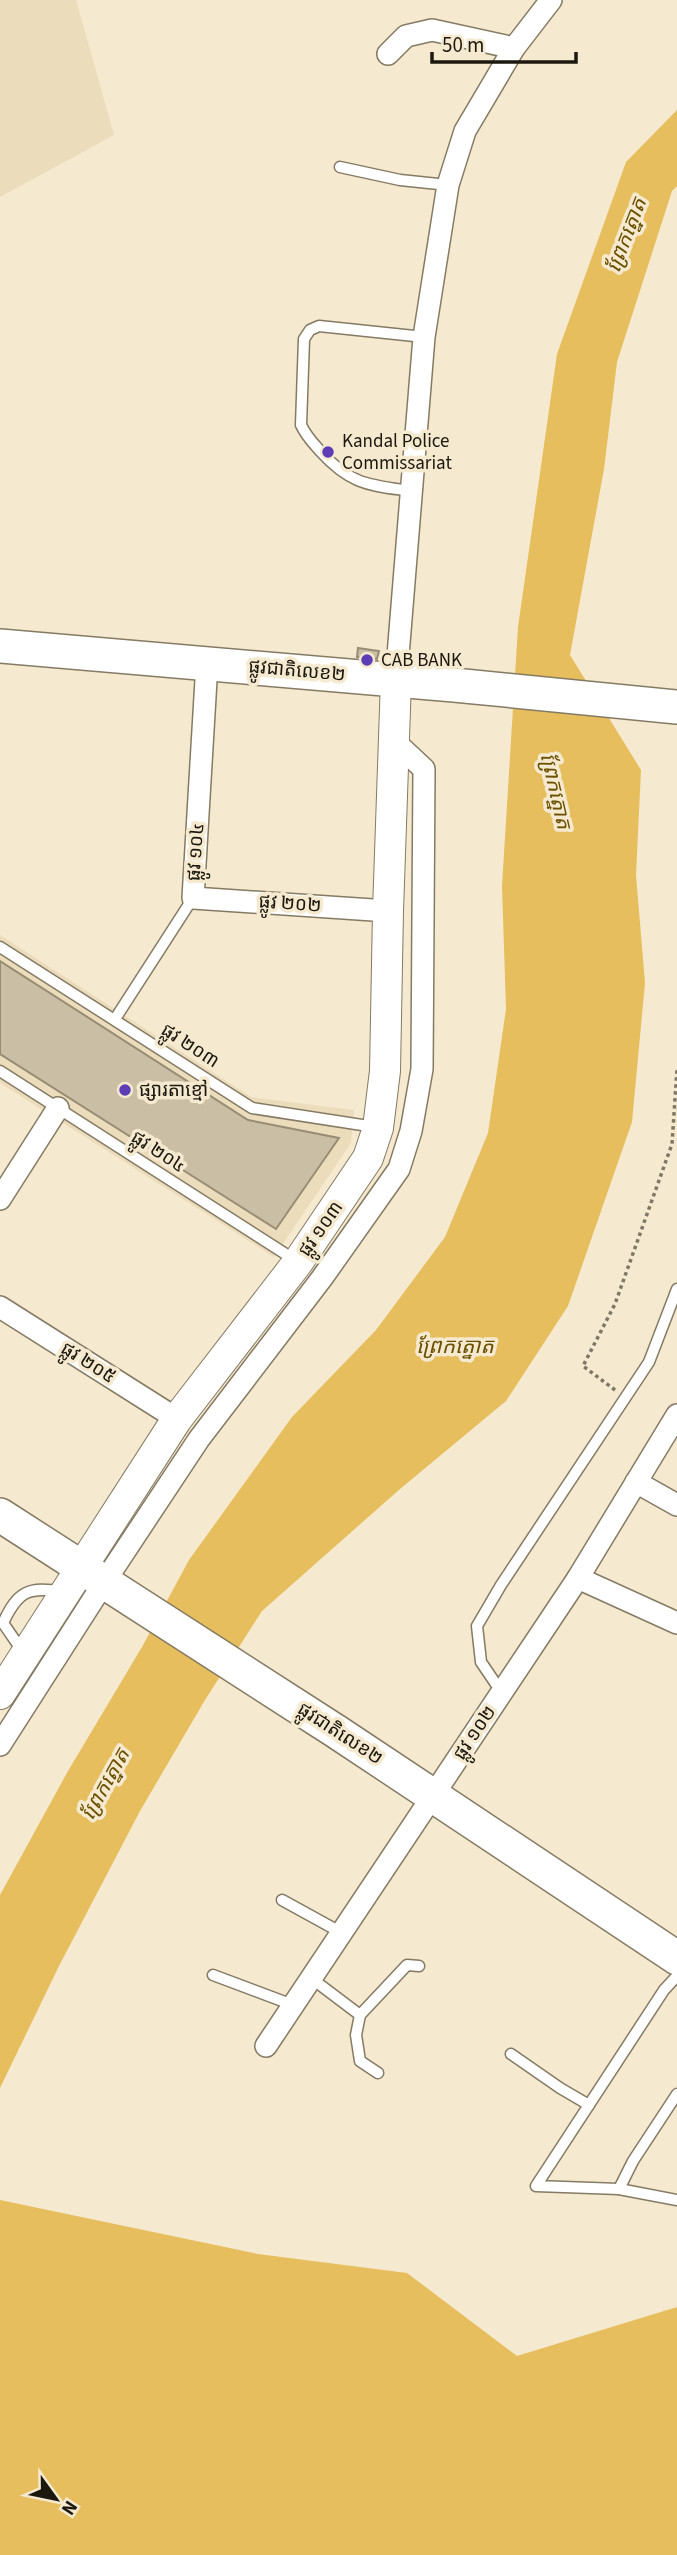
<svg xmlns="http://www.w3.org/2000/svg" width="677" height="2555" font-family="'Source Sans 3','Noto Sans Khmer',sans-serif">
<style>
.built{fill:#ebdcbb}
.water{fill:#e7be5d}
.building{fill:#cabea5;stroke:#978c74;stroke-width:2}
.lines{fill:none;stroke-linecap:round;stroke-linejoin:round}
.lane-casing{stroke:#857a63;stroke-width:13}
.street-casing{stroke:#857a63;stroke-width:24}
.secondary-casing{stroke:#857a63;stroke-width:32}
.primary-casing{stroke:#857a63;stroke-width:36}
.path{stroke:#7e7766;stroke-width:3.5;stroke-dasharray:3.5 3.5;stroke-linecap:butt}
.lane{stroke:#fff;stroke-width:10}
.street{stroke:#fff;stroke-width:21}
.secondary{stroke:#fff;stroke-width:30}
.primary{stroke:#fff;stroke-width:33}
.poi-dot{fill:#5d3db6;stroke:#f5e9cf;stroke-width:2.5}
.labels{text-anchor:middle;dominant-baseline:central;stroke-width:7;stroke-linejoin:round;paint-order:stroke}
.poi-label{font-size:19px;fill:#1c180f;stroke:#f5e9cf;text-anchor:start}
.street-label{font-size:19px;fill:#1c180f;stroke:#f5e9cf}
.water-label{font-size:21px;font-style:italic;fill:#6b5000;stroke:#f5e9cf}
</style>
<rect width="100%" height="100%" fill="#f5e9cf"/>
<g class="built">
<path d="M0,0H76L114,135L0,197Z"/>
<path d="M0,935L251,1097L354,1110L351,1143L274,1257L0,1083Z"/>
</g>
<g class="water">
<path d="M677,110V186L672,191L617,362L604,469L570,655L641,770L636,875L645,983L632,1122L568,1306L506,1401L400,1489L262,1611L205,1700L140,1811L59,1966L0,2088V1895L68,1771L142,1647L189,1560L292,1417L376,1330L445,1237L488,1133L506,1009L502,886L518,627L557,354L626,162Z"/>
<path d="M0,2200L258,2254L407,2273L517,2356L677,2307V2555H0Z"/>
</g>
<g class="building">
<path d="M358,648L379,651L377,659L357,657Z"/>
<path d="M0,961L248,1120L339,1138L276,1229L0,1054Z"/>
</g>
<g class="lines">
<defs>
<g id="lane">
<path d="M340,167L400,180L448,185"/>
<path d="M411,491C369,485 351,485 321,452C313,443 306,436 301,425L304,339L310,330L319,326L424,337"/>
<path d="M0,947L252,1108L375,1127"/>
<path d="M115,1019L193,898"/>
<path d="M0,1071L295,1260"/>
<path d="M23,1652L3,1623C18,1591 28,1586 64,1592"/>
<path d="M502,1693L481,1662L477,1626L501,1585L649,1362L677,1289"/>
<path d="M282,1900L342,1933"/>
<path d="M213,1975L293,2005"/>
<path d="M677,1976L664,1990L536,2186L619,2189L677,2200"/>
<path d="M311,1978L360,2015L356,2035L360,2061L378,2073"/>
<path d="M360,2015L407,1965L419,1966"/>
<path d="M511,2054L560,2088L589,2105"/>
<path d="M619,2189L633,2161L677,2094"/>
</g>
<g id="street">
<path d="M388,54L406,36L432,30L514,48"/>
<path d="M207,663L193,898L388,911"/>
<path d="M396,680L424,337L448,185L465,131L514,48L551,0"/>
<path d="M0,1199L58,1108"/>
<path d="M0,1307L177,1419"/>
<path d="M636,1482L677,1505"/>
<path d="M578,1578L677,1623"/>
<path d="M0,1745L105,1581L199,1439L322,1278L399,1169L411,1131L422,1069L424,769L394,741"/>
<path d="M266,2046L578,1578L677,1415"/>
</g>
<path id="secondary" d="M0,1694L177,1419L298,1262L368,1158L378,1128L385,1071L388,911L396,680"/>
<g id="primary">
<path d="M0,646L454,685L677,707"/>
<path d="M0,1515L337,1732L677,1958"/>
</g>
</defs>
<use href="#lane" class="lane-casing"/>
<use href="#street" class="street-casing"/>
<use href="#secondary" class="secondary-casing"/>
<use href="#primary" class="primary-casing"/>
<path class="path" d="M615,1390L583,1366L615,1304L672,1144L677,1069"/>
<use href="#lane" class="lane"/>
<use href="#street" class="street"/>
<use href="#secondary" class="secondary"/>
<use href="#primary" class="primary"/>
</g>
<g class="poi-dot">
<circle cx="328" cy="452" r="7"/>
<circle cx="367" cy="660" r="7"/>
<circle cx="125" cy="1090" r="7"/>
</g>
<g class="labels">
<g class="poi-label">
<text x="342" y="441">Kandal Police<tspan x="342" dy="22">Commissariat</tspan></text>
<text x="381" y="660">CAB BANK</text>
<text x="139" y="1090">ផ្សារតាខ្មៅ</text>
</g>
<g class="street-label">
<text transform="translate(297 671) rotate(5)">ផ្លូវជាតិលេខ២</text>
<text transform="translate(196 852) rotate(-86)">ផ្លូវ ១០៤</text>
<text transform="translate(290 904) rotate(4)">ផ្លូវ ២០២</text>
<text transform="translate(190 1046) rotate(33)">ផ្លូវ ២០៣</text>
<text transform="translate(158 1152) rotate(33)">ផ្លូវ ២០៤</text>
<text transform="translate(321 1229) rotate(-55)">ផ្លូវ ១០៣</text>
<text transform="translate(88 1363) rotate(32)">ផ្លូវ ២០៥</text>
<text transform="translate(475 1733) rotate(-56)">ផ្លូវ ១០២</text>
<text transform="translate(340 1734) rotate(33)">ផ្លូវជាតិលេខ២</text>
</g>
<g class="water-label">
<text transform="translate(626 235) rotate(-69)">ព្រែកត្នោត</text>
<text transform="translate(556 791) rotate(77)">ព្រែកត្នោត</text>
<text x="455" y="1346">ព្រែកត្នោត</text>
<text transform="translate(105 1784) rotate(-61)">ព្រែកត្នោត</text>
</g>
</g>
<g transform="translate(56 2499) rotate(123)" stroke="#f5e9cf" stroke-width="5" paint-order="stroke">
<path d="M0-5L12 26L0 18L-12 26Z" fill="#1c180f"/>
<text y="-10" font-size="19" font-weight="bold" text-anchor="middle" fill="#1c180f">N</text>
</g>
<path d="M432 52v10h144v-10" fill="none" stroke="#1c180f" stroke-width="3.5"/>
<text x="442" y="52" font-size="21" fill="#1c180f" stroke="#f5e9cf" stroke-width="5" paint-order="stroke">50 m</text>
</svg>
